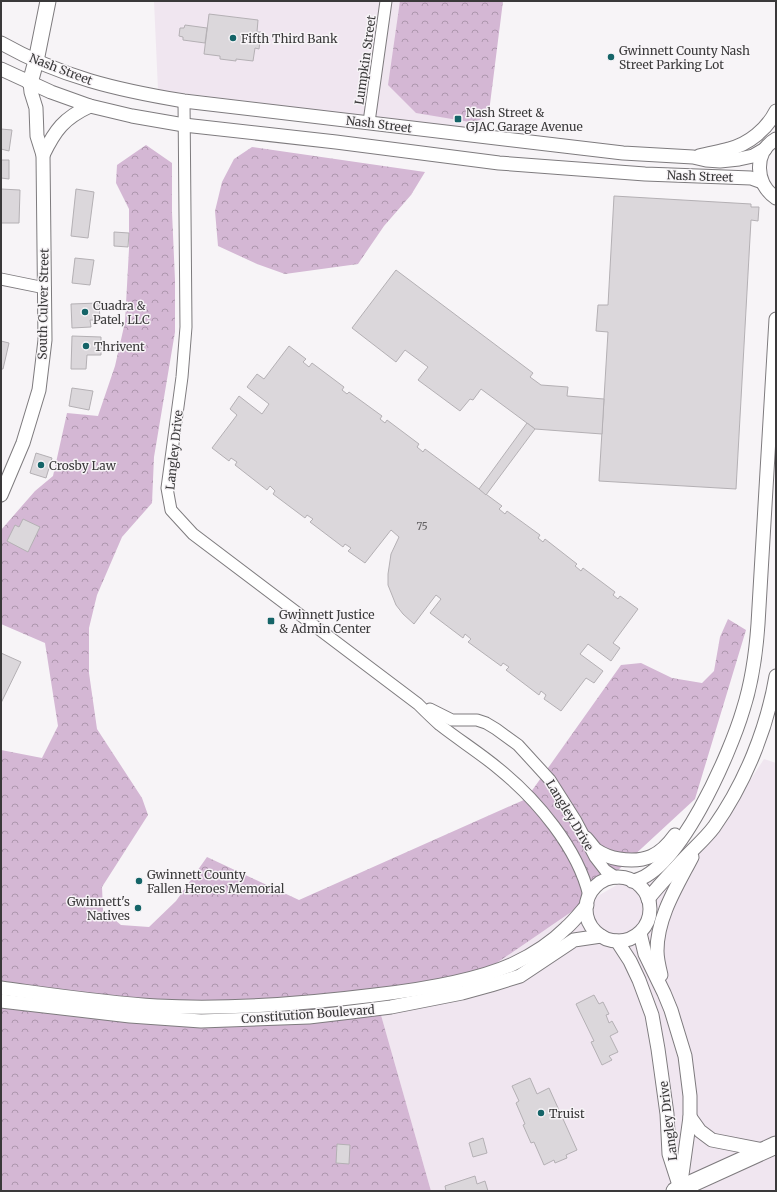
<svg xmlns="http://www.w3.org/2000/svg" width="777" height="1192" font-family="Merriweather,serif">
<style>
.built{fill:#f0e6f0}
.forest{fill:url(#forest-crowns)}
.building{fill:#dbd7db;stroke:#b4b0b4}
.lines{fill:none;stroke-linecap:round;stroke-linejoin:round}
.minor-casing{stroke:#7e7b7e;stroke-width:13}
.tertiary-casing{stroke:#7e7b7e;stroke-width:15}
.secondary-casing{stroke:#7e7b7e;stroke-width:17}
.primary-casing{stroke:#7e7b7e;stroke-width:19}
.minor{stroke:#fff;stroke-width:11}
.tertiary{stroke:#fff;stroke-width:13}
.secondary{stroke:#fff;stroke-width:15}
.primary{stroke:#fff;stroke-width:17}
.poi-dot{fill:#156468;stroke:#f7f4f7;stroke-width:1.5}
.labels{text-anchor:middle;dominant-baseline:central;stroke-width:3;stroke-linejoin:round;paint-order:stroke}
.number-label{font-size:10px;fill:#626062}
.poi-label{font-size:12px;fill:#3a393a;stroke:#f7f4f7;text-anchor:start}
.street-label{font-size:12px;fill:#3a393a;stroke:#f7f4f7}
</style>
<defs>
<pattern id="forest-crowns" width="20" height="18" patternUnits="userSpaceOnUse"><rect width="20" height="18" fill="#d4b7d4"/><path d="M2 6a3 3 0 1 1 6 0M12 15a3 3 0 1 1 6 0" fill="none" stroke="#ad96ad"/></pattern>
</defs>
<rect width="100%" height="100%" fill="#f7f4f7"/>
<g class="built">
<path d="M154,1H500L483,131L158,90Z"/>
<path d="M764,759L776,763V1191H667L666,1189L662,1191H431L377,1001L548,928L577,908L721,825Z"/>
</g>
<g class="forest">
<path d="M400,1H503L489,112L476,123L416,113L388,85Z"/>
<path d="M146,145L172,163V212L175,280V332L154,457L152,503L122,537L97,595L89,628V673L97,729L142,798L148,815L102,887L103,910L121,925L149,927L176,901L207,857L299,900L526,799L621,665L641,663L672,678L702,683L714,671L720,637L728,619L746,630L695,799L577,908L457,990L377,1001L431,1191H1V750L42,758L58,726L45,643L1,624V530L35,491L53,476L67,413L98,416L115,366L125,322L129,249V209L116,183L117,165Z"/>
<path d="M252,147L425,172L411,195L384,226L358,264L285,274L257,264L218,246L215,211L222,182L234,159Z"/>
</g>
<g class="building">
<path d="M209,14L258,20L257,32H261L259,49L255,48L253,61L236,59V61L220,59V56L204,54Z"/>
<path d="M185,25L207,28L205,43L183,40V37L179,36L180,28H184Z"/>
<path d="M1,129L12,130L9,151L1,149Z"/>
<path d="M1,160H9V179L1,178Z"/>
<path d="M1,189L20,190L19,223H1Z"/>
<path d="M76,189L94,192L88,238L71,236Z"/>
<path d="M614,196L751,204V207H759L758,221L751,220L736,489L599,481L608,332L596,331L598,305H608Z"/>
<path d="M114,232L129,233L128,247L114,246Z"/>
<path d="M75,258L94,260L90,285L72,283Z"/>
<path d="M396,270L533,373L530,377L541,385L568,387L567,396L604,399L602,434L535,429L481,389L473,400L470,399L460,411L418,380L428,367L405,350L396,362L352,328Z"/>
<path d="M99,303L100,320H90L91,327L72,328L71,304Z"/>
<path d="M72,336L101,337V355H87L86,369H71Z"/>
<path d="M1,341L9,343L3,369H1Z"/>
<path d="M289,346L306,359L303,362L309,367L312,363L344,387L342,390L347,394L349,392L382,416L380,419L385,423L387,420L419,444L417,447L423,452L425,449L502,506L499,509L505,514L507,511L540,535L538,538L543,542L545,539L577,564L575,566L581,571L583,568L615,592L613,595L618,599L620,596L638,609L613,643L620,648L611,661L588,644L580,654L603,671L594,683L586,678L561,711L544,699L546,695L541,691L539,695L506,670L509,667L503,663L501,666L468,642L471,639L465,634L463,638L430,613L441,599L436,595L414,624L403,614L396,605L388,585V574L391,554L399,537L391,530L365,563L348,551L351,548L345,544L343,547L310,522L313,519L307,515L305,518L273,494L275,491L270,486L267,490L235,465L237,462L231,458L229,461L212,448L237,415L230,409L239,396L262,414L269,404L247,387L257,374L264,379Z"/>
<path d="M72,388L93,391L89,410L69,406Z"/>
<path d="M527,423L535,429L486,495L479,489Z"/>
<path d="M36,453L52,458L46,478L30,473Z"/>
<path d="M23,519L40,527L28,552L7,541L15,525L19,527Z"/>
<path d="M1,653L21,662L1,703Z"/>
<path d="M594,995L599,1004L603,1002L609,1014L606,1015L609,1023L612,1021L618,1032L610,1036L618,1052L609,1056L612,1060L602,1065L591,1042L594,1041L576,1004Z"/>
<path d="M530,1078L537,1094L549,1088L577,1150L566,1155L567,1158L555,1163L554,1160L544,1165L534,1142L531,1143L523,1125L525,1124L516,1103L519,1101L512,1086Z"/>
<path d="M483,1138L487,1153L473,1157L469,1143Z"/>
<path d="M337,1144L350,1145L349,1164L336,1163Z"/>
<path d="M475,1176L477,1184L485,1181L488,1191H446L445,1186Z"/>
</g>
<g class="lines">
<defs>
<g id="minor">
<path d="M184,101L186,327L182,377L167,488L171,510L193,534L418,704C425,711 432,718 440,725C459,740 480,753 499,769C536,799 578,848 589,896"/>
<path d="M369,122L386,1"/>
<path d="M1,279L45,288"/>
<path d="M430,709L452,720H477L486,723L496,729L518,745L550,780L576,821L595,857L605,870L617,878"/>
</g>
<g id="tertiary">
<path d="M1,43C61,77 117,90 184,101L623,153L693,157L706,160L720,161L739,159L753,156L765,149"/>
<path d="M1,69L51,92L90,106L132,116L184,125L336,142L499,163L645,174L751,178L762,182"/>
<path d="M776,139C753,152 755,184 776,198"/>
<path d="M43,155C55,130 64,118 90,106"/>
<path d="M699,156C709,153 719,152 729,149C749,144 767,129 776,111"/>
<path d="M1,495L23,443L39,390L45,340L43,155L37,136L36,108L31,92L30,83"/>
<path d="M586,838C589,841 592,846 596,850C602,854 612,858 619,859C645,863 660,856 675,835"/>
<circle cx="618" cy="909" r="32"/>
<path d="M632,881C678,875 731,751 743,710C752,682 756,653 758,624L776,319"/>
<path d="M648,899C659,885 671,873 683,860C693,849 705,839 714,827C745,783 767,729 776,676"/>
<path d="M640,933L645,954L664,993L671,1010L685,1056L690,1096V1117L680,1189"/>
<path d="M617,941L630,961L639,980L652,1015L658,1049L667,1114L669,1154L679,1185"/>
<path d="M661,975C659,967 657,959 657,951C657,917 677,886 692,857"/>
<path d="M1,988C53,995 105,1003 157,1006C230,1010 303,1004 375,995C418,990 473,982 513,964C532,955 551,943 566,928C574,921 580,913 587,905"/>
<path d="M1,1001L130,1016L201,1021L309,1017L351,1012L391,1007L462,993L491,985L520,976L574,940L601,936"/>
<path d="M690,1117L700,1131L712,1140L763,1150"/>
</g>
<path id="secondary" d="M30,83L36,61L48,1"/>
<path id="primary" d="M675,1191L776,1145"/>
</defs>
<use href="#minor" class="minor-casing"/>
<use href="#tertiary" class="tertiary-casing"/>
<use href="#secondary" class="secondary-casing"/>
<use href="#primary" class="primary-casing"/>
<use href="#minor" class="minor"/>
<use href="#tertiary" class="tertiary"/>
<use href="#secondary" class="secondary"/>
<use href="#primary" class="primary"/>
</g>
<g class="poi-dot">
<circle cx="233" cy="38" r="4"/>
<circle cx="611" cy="57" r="4"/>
<rect x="454" y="115" width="8" height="8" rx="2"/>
<circle cx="85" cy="312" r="4"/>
<circle cx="86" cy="346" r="4"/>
<circle cx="41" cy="465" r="4"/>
<rect x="267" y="617" width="8" height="8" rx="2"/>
<circle cx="139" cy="881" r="4"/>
<circle cx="138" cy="908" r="4"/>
<circle cx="541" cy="1113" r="4"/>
</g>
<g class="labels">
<g class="number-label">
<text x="422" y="526">75</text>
</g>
<g class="poi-label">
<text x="241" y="38">Fifth Third Bank</text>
<text x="619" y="50">Gwinnett County Nash<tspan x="619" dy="14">Street Parking Lot</tspan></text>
<text x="466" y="112">Nash Street &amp;<tspan x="466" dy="14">GJAC Garage Avenue</tspan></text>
<text x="93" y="305">Cuadra &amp;<tspan x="93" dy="14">Patel, LLC</tspan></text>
<text x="94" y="346">Thrivent</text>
<text x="49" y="465">Crosby Law</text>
<text x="279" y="614">Gwinnett Justice<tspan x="279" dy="14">&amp; Admin Center</tspan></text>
<text x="147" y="874">Gwinnett County<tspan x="147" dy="14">Fallen Heroes Memorial</tspan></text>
<text x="130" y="901" text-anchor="end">Gwinnett's<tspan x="130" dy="14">Natives</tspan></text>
<text x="549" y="1113">Truist</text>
</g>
<g class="street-label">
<text transform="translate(365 60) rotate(-82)">Lumpkin Street</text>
<text transform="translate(61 69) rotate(21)">Nash Street</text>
<text transform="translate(379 124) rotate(7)">Nash Street</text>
<text transform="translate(700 176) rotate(2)">Nash Street</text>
<text transform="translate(43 304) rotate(-89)">South Culver Street</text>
<text transform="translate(174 450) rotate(-84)">Langley Drive</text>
<text transform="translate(570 815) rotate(59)">Langley Drive</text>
<text transform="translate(308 1014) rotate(-4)">Constitution Boulevard</text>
<text transform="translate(668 1121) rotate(-97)">Langley Drive</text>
</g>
</g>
<rect width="777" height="1192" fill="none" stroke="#3a393a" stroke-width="4"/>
</svg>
